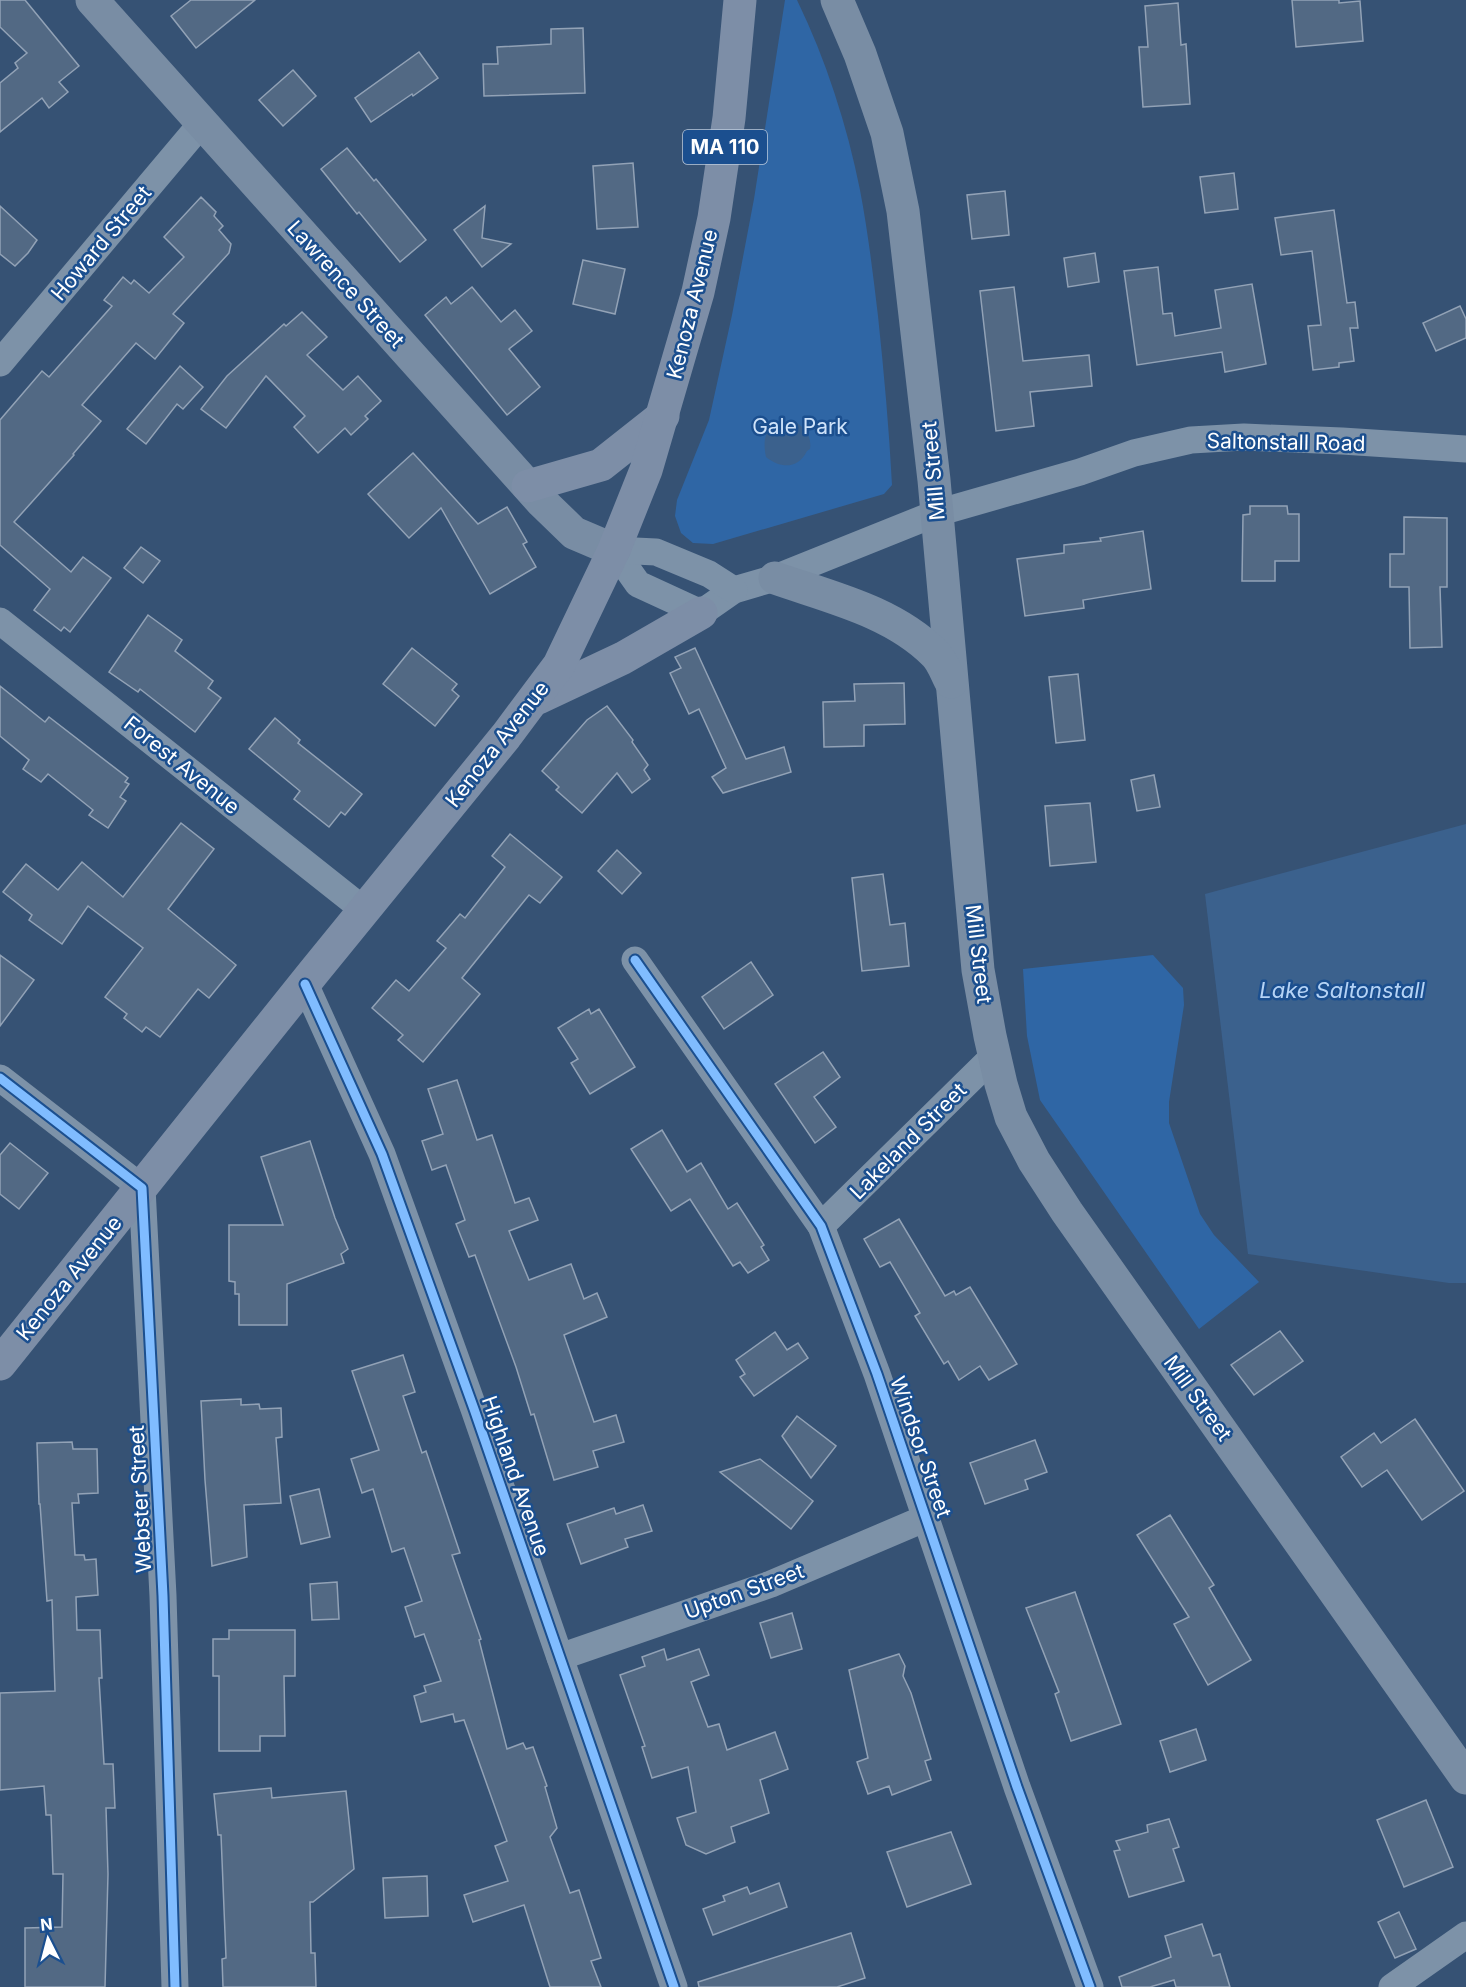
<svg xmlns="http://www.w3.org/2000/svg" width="1466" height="1987" font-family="Inter,sans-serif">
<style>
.green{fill:#2f66a5}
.water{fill:#3b618d}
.building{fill:#526984;stroke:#92a2b6;stroke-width:1.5}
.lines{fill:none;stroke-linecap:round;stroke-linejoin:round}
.street{stroke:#7d92a8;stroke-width:27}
.secondary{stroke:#798da4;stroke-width:33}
.primary{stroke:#7d8ea7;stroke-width:33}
.cycleway-casing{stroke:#1b4f8f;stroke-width:13}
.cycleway{stroke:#80bcff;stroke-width:9}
.labels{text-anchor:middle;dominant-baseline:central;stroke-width:5;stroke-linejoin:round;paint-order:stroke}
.shield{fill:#1b4f8f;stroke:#bbcadd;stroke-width:1.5}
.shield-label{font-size:20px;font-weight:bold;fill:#fff}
.street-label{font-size:21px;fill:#fff;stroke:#1b4f8f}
.park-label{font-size:21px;fill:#cfe3fa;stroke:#1b4f8f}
.water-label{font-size:22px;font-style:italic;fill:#b5d3f5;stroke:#1b4f8f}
</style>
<rect width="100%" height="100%" fill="#365274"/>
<g class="green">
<path d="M785,0H797C826,60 847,125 860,190C868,232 873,274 878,316C884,373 889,428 892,485L884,494L713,544L693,543L681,533L675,516L677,500L709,420L732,315L754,199Z"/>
<path d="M1153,955L1183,988L1184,1005L1169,1102V1123L1200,1214L1214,1235L1259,1282L1199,1329L1040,1100L1027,1036L1023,969Z"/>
</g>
<g class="water">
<path d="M794,421C805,428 812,436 810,449L807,451C798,469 781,469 766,457C761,433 769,423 794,421Z"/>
<path d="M1466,824V1283H1449L1248,1254L1205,894Z"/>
</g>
<g class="building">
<path d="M0,0H25L79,66L59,82L68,92L49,108L42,98L0,132V83L18,68L15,63L27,53L0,27Z"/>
<path d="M191,0H255L196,48L171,16Z"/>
<path d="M1292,0H1339V3L1360,1L1363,41L1296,47Z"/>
<path d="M1178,3L1181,45L1186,44L1190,104L1143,107L1139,47H1148L1145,6Z"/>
<path d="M583,28L585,93L484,96L483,64H498L497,47L551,44V29Z"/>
<path d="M419,52L438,78L413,96L412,94L371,122L355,98Z"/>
<path d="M293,70L316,96L283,126L259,100Z"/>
<path d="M347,148L374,181L376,179L426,240L400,262L359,212L357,214L321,169Z"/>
<path d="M633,163L638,227L597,229L593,166Z"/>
<path d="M1234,173L1238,209L1205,213L1200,177Z"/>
<path d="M1005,191L1009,235L972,239L967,195Z"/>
<path d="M201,197L216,212L214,216L223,226L219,230L231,244L229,253L173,314L184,323L155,359L136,343L82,405L101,421L73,454L74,455L14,522L71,572L83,557L111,578L70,632L64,627L61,631L34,610L50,589L0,545V420L42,371L49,377L112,306L104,300L123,277L131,284L134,280L149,293L184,257L164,237Z"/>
<path d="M0,206L37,240L28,253L15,266L0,254Z"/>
<path d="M485,206L482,238L511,244L482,267L454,230Z"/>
<path d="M1334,210L1347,303L1355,302L1358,328H1350L1354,361L1339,363V367L1313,370L1308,326L1321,325L1312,251L1281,255L1275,218Z"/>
<path d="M1095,253L1099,282L1068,287L1064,258Z"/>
<path d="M583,260L625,269L615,314L573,304Z"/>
<path d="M1158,267L1163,314L1172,313L1175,336L1221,328L1215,290L1252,284L1266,364L1225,372L1222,352L1137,365L1124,271Z"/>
<path d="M472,287L501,322L515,310L532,331L509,349L540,387L507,415L425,315L446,297L451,304Z"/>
<path d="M1014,287L1023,361L1089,355L1092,386L1030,392L1034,426L996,431L980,291Z"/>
<path d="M1460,306L1466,319V338L1436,351L1423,323Z"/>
<path d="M302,312L327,337L307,355L343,390L358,376L381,401L365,416L368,419L351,435L345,428L318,453L294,427L305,416L266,376L226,428L201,409L227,376L284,324L286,326Z"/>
<path d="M180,366L203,387L183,409L177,404L146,444L127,429Z"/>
<path d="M413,453L478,524L507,507L527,542L523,544L536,567L490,594L441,508L409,538L368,494Z"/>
<path d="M1250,506H1287L1288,514H1299V561H1275V581H1242L1243,515L1250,514Z"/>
<path d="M1404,517L1447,518V587H1440L1442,647L1410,648L1409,587H1390V554H1404Z"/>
<path d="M1143,531L1151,589L1083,600L1084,608L1025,616L1017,559L1064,553V545L1101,541L1100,538Z"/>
<path d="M141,547L160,561L143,583L124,568Z"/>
<path d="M148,615L182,640L175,651L213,681L208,688L221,698L195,732L140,689L138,692L109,672Z"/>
<path d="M412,648L457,684L452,690L459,696L435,726L383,684Z"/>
<path d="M695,648L746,759L784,747L791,772L723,793L712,777L726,768L699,709L689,714L670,673L681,668L675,657Z"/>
<path d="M1078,674L1085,740L1056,743L1049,677Z"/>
<path d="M904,683L905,724L864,725V746L824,747L823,702L855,701L854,684Z"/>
<path d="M0,686L45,722L49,717L128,778L125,782L129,784L120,797L126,801L108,828L89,815L93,810L48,774L41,782L23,769L29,760L0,736Z"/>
<path d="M607,706L633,740L632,742L648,765L644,770L650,779L632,793L617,773L582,813L556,790L559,787L542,771L587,720Z"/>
<path d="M275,718L300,740L298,743L362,794L345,815L341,812L329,827L294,799L300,791L249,749Z"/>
<path d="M1154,775L1160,807L1137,811L1131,780Z"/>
<path d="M1090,803L1096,862L1050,866L1045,806Z"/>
<path d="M181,823L214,849L168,909L236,965L209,998L198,989L160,1037L146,1027L142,1032L124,1018L127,1014L105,997L143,948L88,906L62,944L29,920L32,915L3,892L26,864L58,890L82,862L123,897Z"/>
<path d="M510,834L562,877L540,903L529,895L462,978L480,994L423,1062L398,1040L403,1035L372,1008L396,980L409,991L446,948L437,941L460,914L465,918L505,867L492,856Z"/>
<path d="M617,850L641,873L622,894L598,871Z"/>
<path d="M883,874L890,925L905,923L909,966L862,971L852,878Z"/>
<path d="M0,955L34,980L0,1026Z"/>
<path d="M751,962L773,995L724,1029L702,997Z"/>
<path d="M589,1009L591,1014L599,1009L635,1067L590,1094L571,1063L578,1059L558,1028Z"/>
<path d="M823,1052L840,1077L814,1097L836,1127L815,1143L775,1084Z"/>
<path d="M457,1080L477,1140L492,1135L515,1203L529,1198L538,1220L509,1231L529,1280L571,1264L584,1299L597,1293L607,1317L564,1335L594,1422L616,1415L624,1442L593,1451L598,1467L554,1480L534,1414L531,1415L516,1367L475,1255L469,1257L456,1224L465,1220L446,1165L432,1170L422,1141L443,1134L428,1089Z"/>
<path d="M662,1130L687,1172L701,1163L728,1209L737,1203L764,1245L761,1247L769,1260L748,1273L740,1262L733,1266L690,1199L671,1211L631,1149Z"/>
<path d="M310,1141L335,1218L348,1249L341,1254L344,1263L287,1284V1325H239V1294H235V1282L229,1281V1225H283L261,1157Z"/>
<path d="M10,1143L48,1173L19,1209L0,1194V1155Z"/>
<path d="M899,1219L945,1296L954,1291L956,1295L970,1287L1017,1364L989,1380L980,1366L959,1380L948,1361L944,1364L915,1316L920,1313L890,1262L880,1267L864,1239Z"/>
<path d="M1280,1331L1303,1361L1254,1395L1231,1365Z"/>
<path d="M775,1332L787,1350L798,1343L808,1358L754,1396L740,1377L745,1374L736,1360Z"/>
<path d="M403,1355L415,1392L403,1396L422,1453L426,1451L460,1553L452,1555L481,1639L479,1640L507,1749L523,1743L526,1749L533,1747L547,1786L545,1787L557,1828L550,1837L570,1893L579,1890L601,1958L591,1961L601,1987H550L524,1905L473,1922L464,1895L508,1881L495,1846L507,1841L464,1720L455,1722L453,1714L421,1722L414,1696L426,1692L424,1686L441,1681L424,1634L415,1637L405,1607L422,1601L404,1548L392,1552L373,1489L362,1493L351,1459L379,1450L352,1371Z"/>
<path d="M241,1399V1405L259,1404L260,1409L281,1408L282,1437L276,1438L281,1503L244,1505L247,1557L212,1566L205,1480L201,1401Z"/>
<path d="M797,1416L836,1446L811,1478L782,1436Z"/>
<path d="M1415,1419L1464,1491L1422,1520L1387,1470L1362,1487L1341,1457L1374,1433L1381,1443Z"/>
<path d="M1035,1440L1047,1472L1025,1480L1028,1489L985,1504L970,1463Z"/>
<path d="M72,1442L73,1449H97L98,1493L78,1494L79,1503H72L75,1555H84L85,1560L96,1559L98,1595L76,1597L77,1630H100L102,1678H99L104,1764H113L115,1808H106L108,1874L105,1987H25V1928L62,1927L63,1874H53L51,1815H46L44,1786L0,1790V1693L55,1691L52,1600L47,1601L40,1504H39L37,1443Z"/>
<path d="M760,1459L813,1501L791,1529L720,1472Z"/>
<path d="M319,1489L330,1537L301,1544L290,1496Z"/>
<path d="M643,1505L652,1531L625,1539L628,1547L581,1564L567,1524L614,1508L616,1514Z"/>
<path d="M1170,1515L1214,1585L1209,1588L1251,1660L1208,1685L1174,1624L1189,1617L1137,1535Z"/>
<path d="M337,1582L339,1619L312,1620L310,1584Z"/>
<path d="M1075,1592L1121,1724L1071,1741L1055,1694L1059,1692L1026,1608Z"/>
<path d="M792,1613L802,1649L771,1658L760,1623Z"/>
<path d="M229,1630H295V1676H284L285,1736H260V1751H219V1676H213V1639H229Z"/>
<path d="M664,1649L667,1660L699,1649L709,1675L691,1682L708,1727L719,1724L727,1750L775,1732L788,1769L760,1780L769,1813L731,1827L735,1842L706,1854L686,1845L677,1818L696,1812L688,1767L652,1778L642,1747L645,1746L620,1675L645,1666L642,1657Z"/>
<path d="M899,1654L905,1666L903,1676L911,1693L931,1759L925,1761L931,1780L892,1795L889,1786L868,1794L857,1762L868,1758L849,1670Z"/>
<path d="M1196,1729L1206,1760L1170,1772L1160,1741Z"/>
<path d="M271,1788L272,1798L346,1791L354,1869L313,1902H310L311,1953H315L316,1987H223L222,1959L226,1958L221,1835H218L214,1794Z"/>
<path d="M1426,1800L1453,1867L1404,1887L1377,1820Z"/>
<path d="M1169,1819L1179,1847L1173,1849L1184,1881L1129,1897L1114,1851L1120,1850L1116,1841L1148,1832L1147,1825Z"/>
<path d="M951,1832L971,1884L907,1907L887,1852Z"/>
<path d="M427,1876L428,1916L385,1918L383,1878Z"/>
<path d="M779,1883L787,1907L713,1935L703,1909L725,1901L723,1896L747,1887L750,1894Z"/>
<path d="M1399,1912L1416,1949L1395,1958L1378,1922Z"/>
<path d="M1202,1924L1213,1956L1220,1954L1230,1987H1176L1174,1980L1150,1987H1122L1119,1977L1171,1957L1165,1936Z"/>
<path d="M851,1933L865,1978L837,1987H699L698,1982Z"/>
</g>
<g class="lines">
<g class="street">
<path d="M0,363L202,123"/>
<path d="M614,550L638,584L701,613L734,590L775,578L937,513L1080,472L1134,453L1191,440L1244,437L1342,441L1466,449"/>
<path d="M614,550L656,552L709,574L734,590"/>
<path d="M0,621L364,910"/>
<path d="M635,960L821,1226L877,1374L1017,1787L1090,1987"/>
<path d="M305,984L382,1154L474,1409L674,1987"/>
<path d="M0,1078L142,1188L163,1596L175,1987"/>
<path d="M821,1226L995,1055"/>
<path d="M560,1657L771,1584L926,1518"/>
<path d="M1392,1987L1466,1935"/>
</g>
<g class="secondary">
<path d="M92,0L542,502L574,533L614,550"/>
<path d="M837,0L860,54L887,133L903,211L934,480L978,970L990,1036L1001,1084L1011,1117L1034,1161L1067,1212L1466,1778"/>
<path d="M775,578C829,597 892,611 934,653C942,660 946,673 951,682"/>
</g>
<g class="primary">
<path d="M528,486L601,465L663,416"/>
<path d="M538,698L623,658L701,613"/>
<path d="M0,1364L313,973L506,736L559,665L614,550L646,470L698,292L714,218L729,118L740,0"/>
</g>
<defs>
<g id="cycleway">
<path d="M635,960L821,1226L877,1374L1017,1787L1090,1987"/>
<path d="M305,984L382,1154L474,1409L674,1987"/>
<path d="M0,1078L142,1188L163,1596L175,1987"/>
</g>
</defs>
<use href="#cycleway" class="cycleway-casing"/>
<use href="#cycleway" class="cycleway"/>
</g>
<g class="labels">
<rect class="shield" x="683" y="130" width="84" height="34" rx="4.5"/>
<g class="shield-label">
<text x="725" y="147">MA 110</text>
</g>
<g class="street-label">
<text transform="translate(101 243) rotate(-50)">Howard Street</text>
<text transform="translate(346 284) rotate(48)">Lawrence Street</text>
<text transform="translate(692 304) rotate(-76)">Kenoza Avenue</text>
<text transform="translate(1286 442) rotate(1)">Saltonstall Road</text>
<text transform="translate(933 471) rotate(-95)">Mill Street</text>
<text transform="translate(497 744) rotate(-52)">Kenoza Avenue</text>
<text transform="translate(182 765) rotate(39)">Forest Avenue</text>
<text transform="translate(979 954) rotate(83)">Mill Street</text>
<text transform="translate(908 1141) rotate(-45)">Lakeland Street</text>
<text transform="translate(69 1278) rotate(-51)">Kenoza Avenue</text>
<text transform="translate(1198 1398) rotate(54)">Mill Street</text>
<text transform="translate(921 1447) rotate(71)">Windsor Street</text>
<text transform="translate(516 1476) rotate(71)">Highland Avenue</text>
<text transform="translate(140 1499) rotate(-93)">Webster Street</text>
<text transform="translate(744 1591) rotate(-20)">Upton Street</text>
</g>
<g class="park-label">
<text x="800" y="426">Gale Park</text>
</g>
<g class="water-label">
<text x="1342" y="990">Lake Saltonstall</text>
</g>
</g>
<g transform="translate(48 1939) rotate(354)" stroke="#1b4f8f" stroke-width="4.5" paint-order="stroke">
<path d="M0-4.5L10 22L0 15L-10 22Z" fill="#ffffff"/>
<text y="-9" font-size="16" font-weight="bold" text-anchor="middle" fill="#ffffff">N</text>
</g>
</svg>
